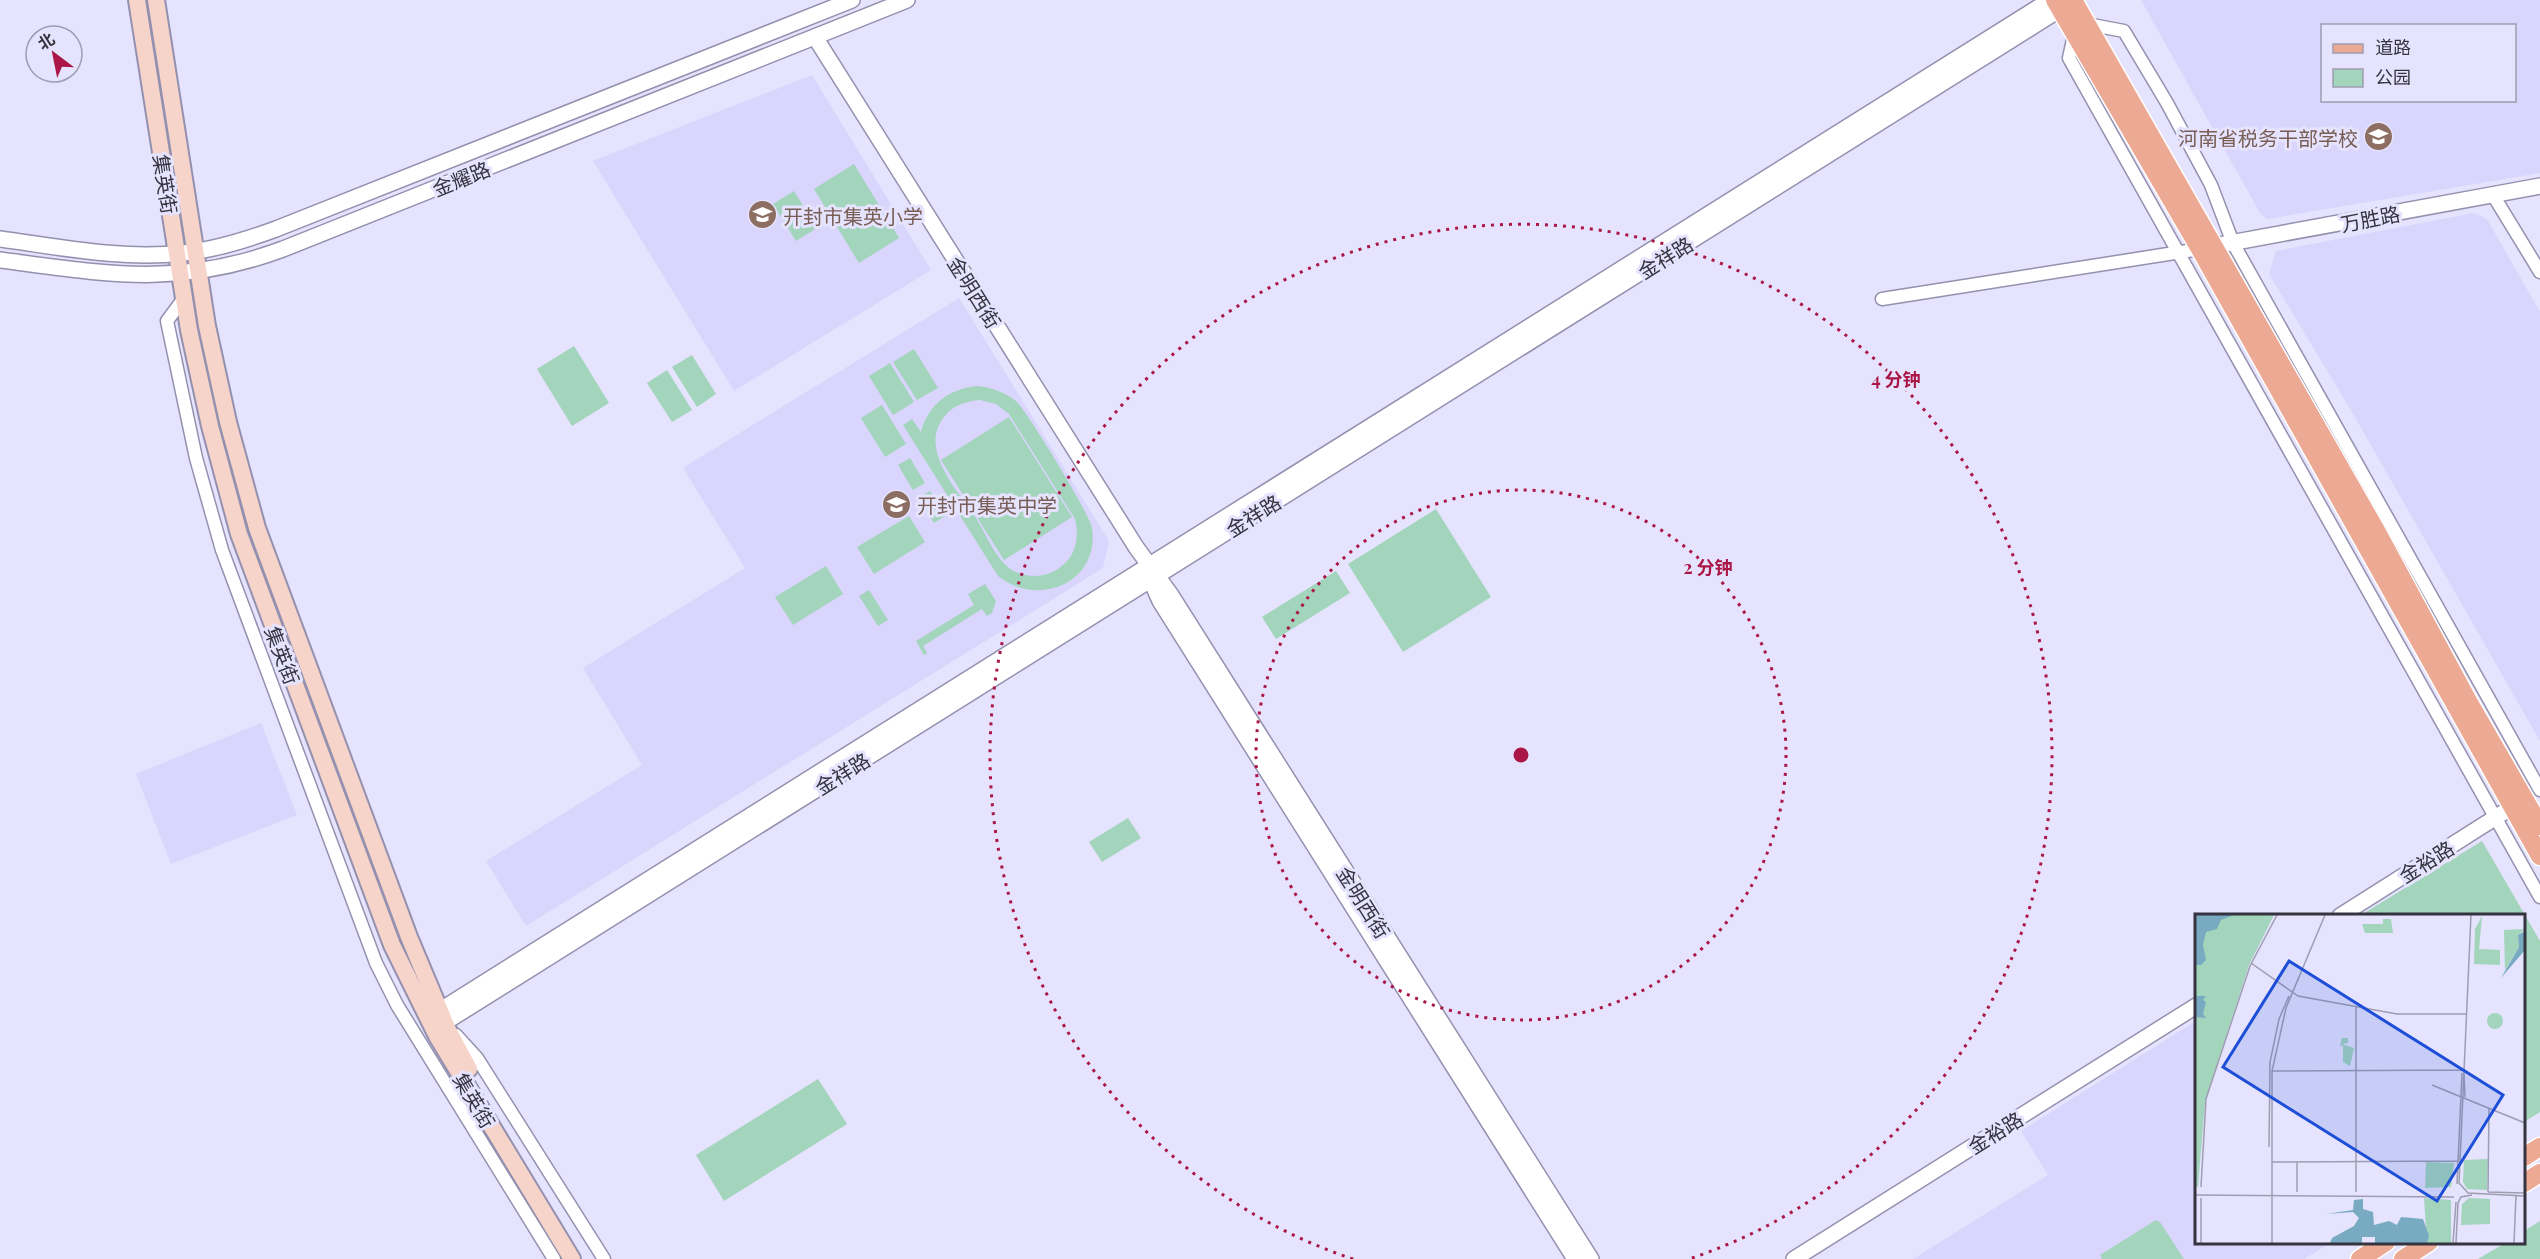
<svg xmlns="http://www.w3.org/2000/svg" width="2540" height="1259" font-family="'Playfair Display','Noto Sans SC',serif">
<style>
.built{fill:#d9d5fd;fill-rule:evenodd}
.green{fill:#a3d4bc;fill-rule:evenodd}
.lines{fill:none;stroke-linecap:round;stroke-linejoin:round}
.minor-casing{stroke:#9490af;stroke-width:15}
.tertiary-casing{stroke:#9490af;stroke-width:18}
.secondary-casing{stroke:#9490af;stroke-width:20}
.primary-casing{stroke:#fff;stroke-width:21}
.minor{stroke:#fff;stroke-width:12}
.tertiary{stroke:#fff;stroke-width:15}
.secondary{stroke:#f6d4ca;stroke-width:16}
.primary{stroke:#ecaa94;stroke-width:18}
.ring{fill:none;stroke:#aa1646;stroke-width:3;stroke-dasharray:3 6}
.labels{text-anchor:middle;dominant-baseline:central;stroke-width:6;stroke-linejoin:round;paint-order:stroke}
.education-label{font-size:20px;fill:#785e54;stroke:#e5e3fd;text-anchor:start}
.street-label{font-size:20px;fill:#34333f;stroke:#e5e3fd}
.inset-road{fill:none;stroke:#9e9db1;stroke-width:1.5}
.view{fill:#1d4ed8;fill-opacity:0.15;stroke:#1d4ed8;stroke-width:3}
.inset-edge{fill:none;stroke:#34333f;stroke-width:3}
.centre{fill:#aa1646;stroke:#e5e3fd;stroke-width:3}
.ring-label{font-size:18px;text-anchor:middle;font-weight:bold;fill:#aa1646;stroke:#e5e3fd;stroke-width:6;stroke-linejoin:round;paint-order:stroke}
</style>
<rect width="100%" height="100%" fill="#e5e3fd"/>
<g class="built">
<path d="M2141,0H2540V173L2267,219L2260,213ZM2322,26H2514V100H2322Z"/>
<path d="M812,75L931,270L734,391L593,161Z"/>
<path d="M2474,213L2487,219L2540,312V741L2356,419L2269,274L2276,251Z"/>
<path d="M959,298L1109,541L1103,568L526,926L486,861L642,765L583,668L745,568L683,468Z"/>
<path d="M261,723L297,815L171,864L136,774Z"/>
<path d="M2196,1021V1242L2330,1243L2304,1259H1913L2048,1175L2021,1131Z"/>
</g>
<g class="green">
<path d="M854,164L899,238L859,263L814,189Z"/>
<path d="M794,191L817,228L796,241L773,204Z"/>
<path d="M574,346L609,403L572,426L537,369Z"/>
<path d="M914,349L938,388L917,400L893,362Z"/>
<path d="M692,355L716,394L697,407L672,367Z"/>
<path d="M890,363L914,402L893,415L869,376Z"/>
<path d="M667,370L692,410L672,422L647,383Z"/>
<path d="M979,386C992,388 1007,393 1017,402C1028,413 1091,516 1092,528C1100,583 1038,608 998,576L903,425L912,419L921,432C929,403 950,388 979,386ZM980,400L996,404L1009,414L1075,519C1079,536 1077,553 1063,565C1049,578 1028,579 1012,570C996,560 986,534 976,518C958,491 918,449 944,417C953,405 966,401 980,400Z"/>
<path d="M882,405L906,444L885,457L861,418Z"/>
<path d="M1009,417L1072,517L1004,560L941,460Z"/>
<path d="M910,458L925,483L913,490L898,465Z"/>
<path d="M930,491L945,516L934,523L918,498Z"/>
<path d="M1436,509L1491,597L1403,652L1348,564Z"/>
<path d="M909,516L925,542L874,574L857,547Z"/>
<path d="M826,566L843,594L793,625L775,597Z"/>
<path d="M1336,571L1350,593L1276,639L1262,617Z"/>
<path d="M985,584L996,601L992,613L987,616L982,609L923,646L927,653L924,655L916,641L974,605L968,594Z"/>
<path d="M869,590L888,620L878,626L859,596Z"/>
<path d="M1128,818L1141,838L1102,862L1089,842Z"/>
<path d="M2482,841L2540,941V1112L2524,1122V916L2361,915Z"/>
<path d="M818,1079L847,1124L724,1201L696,1155Z"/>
<path d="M2156,1220L2160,1222L2184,1259H2102L2100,1255Z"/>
<path d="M2540,1221V1259H2478L2505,1243L2524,1242V1231Z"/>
</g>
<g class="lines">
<defs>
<g id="minor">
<path d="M2087,24L2124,31L2167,103L2211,185L2233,243L2540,790"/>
<path d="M2074,35L2069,58L2540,897"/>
<path d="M2493,195L2540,272"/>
<path d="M184,298L167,321L196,458L222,550L376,963L397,1005L554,1259"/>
<path d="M1882,299L2200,249"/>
<path d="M456,1035L477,1058L604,1259"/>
</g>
<g id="tertiary">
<path d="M815,37L1136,547L1171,595L1591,1259"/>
<path d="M0,239C60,247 122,260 183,253C215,250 246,240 276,229L852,0"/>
<path d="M2203,248L2540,186"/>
<path d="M0,260C108,274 178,288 283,249L907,0"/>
<path d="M1148,574L1160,601L1575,1259"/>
<path d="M2340,916L2512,807"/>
<path d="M431,1016L2050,0"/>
<path d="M436,1028L2070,3"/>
<path d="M1794,1259L2196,1006"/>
</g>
<g id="secondary">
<path d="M137,0L189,330L210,426L239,534L392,945L437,1036L572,1259"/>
<path d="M156,0L207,326L228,422L257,528L409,937L448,1030L469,1069"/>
</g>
<g id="primary">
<path d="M2055,0L2200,249L2540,856"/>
<path d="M2073,0L2378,534L2468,701L2540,826"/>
<path d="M2524,1157L2540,1147"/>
<path d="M2524,1183L2540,1173"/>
<path d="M2360,1259L2386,1242"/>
<path d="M2403,1259L2429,1242"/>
</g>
</defs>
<use href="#minor" class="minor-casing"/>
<use href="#tertiary" class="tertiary-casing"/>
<use href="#secondary" class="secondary-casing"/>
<use href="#primary" class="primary-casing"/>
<use href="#minor" class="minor"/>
<use href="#tertiary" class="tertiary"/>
<use href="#secondary" class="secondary"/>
<use href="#primary" class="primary"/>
</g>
<g class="ring">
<circle cx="1521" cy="755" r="265"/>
<path d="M1353 1259A531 531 0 1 1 1689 1259"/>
</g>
<defs>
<symbol id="university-disc" viewBox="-11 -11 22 22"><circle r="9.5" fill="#8d6e63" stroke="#e5e3fd"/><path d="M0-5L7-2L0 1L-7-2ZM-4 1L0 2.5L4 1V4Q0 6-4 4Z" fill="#fff"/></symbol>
<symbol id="school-disc" viewBox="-11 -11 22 22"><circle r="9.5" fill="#8d6e63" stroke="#e5e3fd"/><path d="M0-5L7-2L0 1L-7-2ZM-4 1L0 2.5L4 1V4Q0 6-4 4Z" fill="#fff"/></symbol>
</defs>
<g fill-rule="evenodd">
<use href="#university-disc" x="2362" y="120" width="33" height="33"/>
<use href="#school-disc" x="746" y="198" width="33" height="33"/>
<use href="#school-disc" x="880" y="488" width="33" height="33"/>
</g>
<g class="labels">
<g class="education-label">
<text x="2358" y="137" text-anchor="end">河南省税务干部学校</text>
<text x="783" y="215">开封市集英小学</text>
<text x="917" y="504">开封市集英中学</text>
</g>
<g class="street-label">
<text transform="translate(461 178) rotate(-22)">金耀路</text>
<text transform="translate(166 184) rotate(81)">集英街</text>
<text transform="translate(2370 218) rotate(-11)">万胜路</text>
<text transform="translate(1665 257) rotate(-32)">金祥路</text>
<text transform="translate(975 292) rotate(58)">金明西街</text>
<text transform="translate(1253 515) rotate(-32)">金祥路</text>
<text transform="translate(283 655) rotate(69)">集英街</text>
<text transform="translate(842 773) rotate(-32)">金祥路</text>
<text transform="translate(2426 861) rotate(-32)">金裕路</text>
<text transform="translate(1364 902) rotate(58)">金明西街</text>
<text transform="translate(475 1100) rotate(59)">集英街</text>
<text transform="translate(1995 1132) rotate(-32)">金裕路</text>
</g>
</g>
<g transform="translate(2195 914)">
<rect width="330" height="330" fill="#e5e3fd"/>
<path d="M0,1H79L54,51L10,188L3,273H0ZM287,2L284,35L305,36V51L279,50L280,15ZM188,5H196L198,19H170L167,10H188ZM330,15L323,21L324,33L310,56L309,16ZM292 107a8 8 0 1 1 16 0a8 8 0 1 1-16 0ZM147,124H153V129L147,130L159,134L155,152L148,148V132H145ZM293,245L292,276L272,275L268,268L269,246ZM231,248L259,249L256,273L230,274ZM229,284L256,286V329H232ZM274,284L295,285V310L266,311L267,290Z" fill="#a3d4bc"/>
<path d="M0,1H39L26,6L22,15L11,18L8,31L11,46L6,51H0ZM330,17V36L306,64L324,33L323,21ZM0,74V82H11L8,86L11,88L8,100L11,104L0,103ZM168,285V295L178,298L179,311L194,307L202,311L206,303L228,305L234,322L232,329H180V323H167V329H135L137,324L159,312L164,304L158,298L131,300L158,296L159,286Z" fill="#78abc1"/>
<path class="inset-road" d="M276,1L264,269L273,279L330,282M56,49L103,82L202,100H271M161,93V248M77,157L269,156M269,159L270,183M237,171L330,209M74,233L75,148L84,105L94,82M161,245V278M77,248L263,247M102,248V278M262,270L267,159M6,273L11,185L55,52L82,1M293,278L294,195M293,278L330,279M0,281L259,283M6,284V329M77,329V157L91,94L130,1M258,329L261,288M261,329L263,289L266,283L277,281M319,329L321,282"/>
<path class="view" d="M94,47L308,181L242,287L28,153Z"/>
<rect width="330" height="330" class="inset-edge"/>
</g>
<circle cx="1521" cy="755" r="9" class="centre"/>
<g class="ring-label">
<text x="1896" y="386">4 分钟</text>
<text x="1708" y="574">2 分钟</text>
</g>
<rect x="2321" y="24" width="195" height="78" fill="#e5e3fd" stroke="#9e9db1" stroke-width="1.5"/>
<rect x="2333" y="44" width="30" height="9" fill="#ecaa94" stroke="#9e9db1" stroke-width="1.5"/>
<text x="2375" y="54" font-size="18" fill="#34333f">道路</text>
<rect x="2333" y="69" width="30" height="18" fill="#a3d4bc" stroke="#9e9db1" stroke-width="1.5"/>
<text x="2375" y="84" font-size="18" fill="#34333f">公园</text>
<g transform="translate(54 54) rotate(328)"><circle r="28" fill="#e5e3fd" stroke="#9e9db1" stroke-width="1.5"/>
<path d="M0-4.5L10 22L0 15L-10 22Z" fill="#aa1646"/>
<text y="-9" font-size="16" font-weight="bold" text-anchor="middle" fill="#34333f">北</text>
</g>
</svg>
